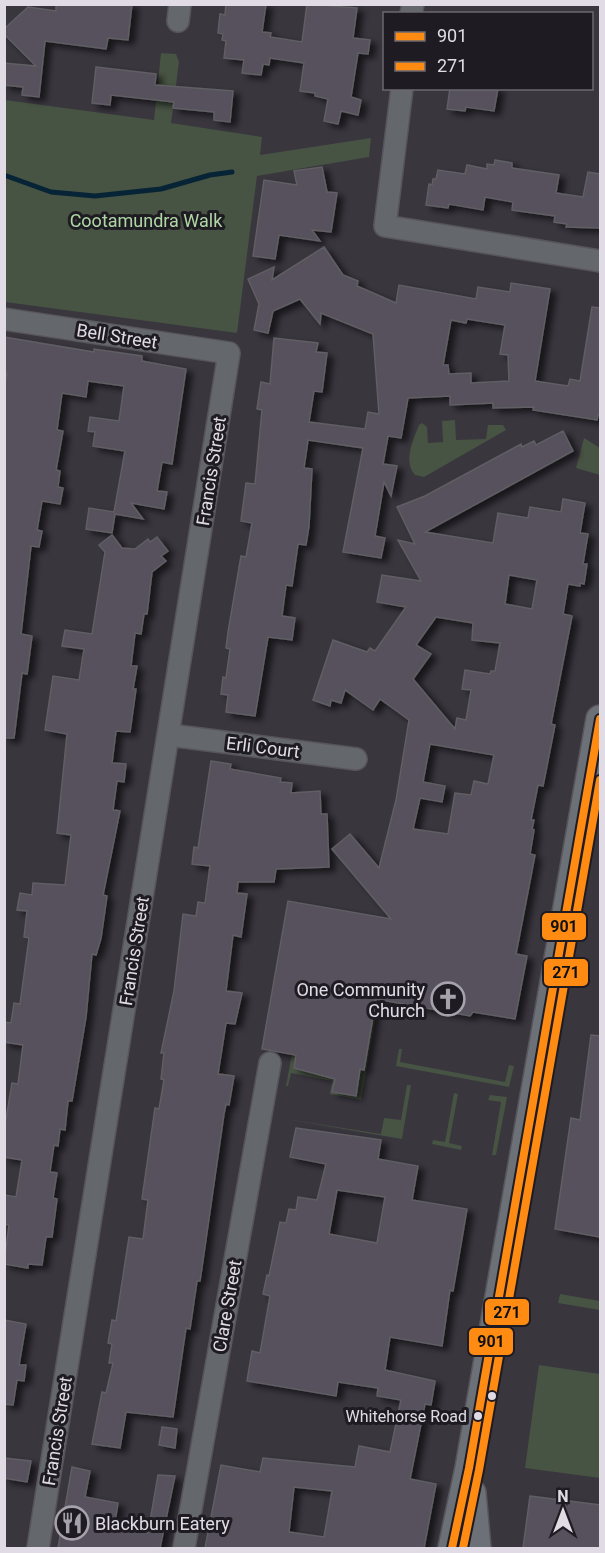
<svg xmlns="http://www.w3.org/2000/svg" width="605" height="1553" font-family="Roboto,sans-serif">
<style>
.green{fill:#475343}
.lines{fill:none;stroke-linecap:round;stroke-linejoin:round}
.stream{stroke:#062435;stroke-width:5}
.building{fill:#56515b;stroke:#605e64;stroke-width:1.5;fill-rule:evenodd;filter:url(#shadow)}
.minor-casing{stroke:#57555b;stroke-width:24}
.major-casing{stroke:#57555b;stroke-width:30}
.minor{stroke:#64676b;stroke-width:21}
.major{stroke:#6b7176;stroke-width:27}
.bus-1-casing{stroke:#1f1b22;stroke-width:12}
.bus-2-casing{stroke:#1f1b22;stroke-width:12}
.bus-1{stroke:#ff8b13;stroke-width:8}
.bus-2{stroke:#ff8b13;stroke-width:8}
.bus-dot{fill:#e0dbe5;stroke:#1f1b22;stroke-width:2}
.labels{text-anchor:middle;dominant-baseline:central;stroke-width:6;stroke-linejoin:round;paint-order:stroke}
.bus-label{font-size:16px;fill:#e0dbe5;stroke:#1f1b22;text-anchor:end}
.park-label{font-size:18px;fill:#afd7a4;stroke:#1f1b22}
.street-label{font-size:18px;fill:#e0dbe5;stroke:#1f1b22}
.poi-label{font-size:18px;fill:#e0dbe5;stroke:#1f1b22;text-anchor:end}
.line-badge{stroke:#1f1b22;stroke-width:2}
.pale-badge-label{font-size:16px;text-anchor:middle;font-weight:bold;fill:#111}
</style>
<defs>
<filter id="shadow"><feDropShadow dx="6" dy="4" stdDeviation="3" flood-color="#0009"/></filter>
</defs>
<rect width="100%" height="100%" fill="#39363e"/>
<g class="green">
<path d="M161,53L176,54L179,62L171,123L262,137L260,155L371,138L369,157L257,176L237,333L5,302V100L154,120Z"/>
<path d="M455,420L456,440L486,439L488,425H503L506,430L424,477L415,475C403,461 413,440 419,425L422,423L427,427L428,443L443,442L442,421Z"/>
<path d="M584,438L600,448V475L576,468Z"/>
<path d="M377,995L379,999L361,1100L330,1094L332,1081L291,1073L288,1086H286L292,1054L296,1055L294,1068L335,1079L333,1092L356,1097L360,1069H364Z"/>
<path d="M399,1049H402L400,1062L505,1082L509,1065L514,1066L509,1087L396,1066Z"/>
<path d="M407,1085H411L402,1139L280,1118L381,1134L384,1118L401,1120Z"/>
<path d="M454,1093L458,1094L449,1143L462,1146L461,1150L432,1144L433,1140L445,1142Z"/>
<path d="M490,1095L507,1097L496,1155H492L501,1102L488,1100Z"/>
<path d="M560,1294L600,1301V1310L558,1303Z"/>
<path d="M539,1365L600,1374V1478L525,1468Z"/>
</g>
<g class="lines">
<path class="stream" d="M4,175L51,192L95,196L161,189L210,175L232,172"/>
</g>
<g class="building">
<path d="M56,4H132L128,40L108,38L106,49L45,41L39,97L22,95L23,87L4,85V63L36,66L4,34V29L28,7L56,11Z"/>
<path d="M226,4H266L262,32L271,33L270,37L302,42L307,4L357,8L353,38L370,40L368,54L358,53L351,97L361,100L358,115L341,111L338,124L324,121L328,99L315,96V93L300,91L304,63L270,58L269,65L263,64L261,75L242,73L244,60L224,58L226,41L222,40L223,34L218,33L220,14L225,15Z"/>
<path d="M96,67L156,74L155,85L233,91L230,122L214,120V112L173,108L174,102L111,95L110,105L92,103Z"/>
<path d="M450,88H498L494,111L466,107L465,111L447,109Z"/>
<path d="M495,160L512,163V168L559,175L556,193L583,197L588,172L600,174V228L566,227L567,224L554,222L555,216L512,210L513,202L485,197L483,210L449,204L448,208L426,205L429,184L432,185L433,179H436L438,170L465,174L467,165L487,169V164L494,165Z"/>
<path d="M322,167L327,192L337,193L331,232L312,230L320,241L279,235L275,259L253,256L264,180L297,185L294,171Z"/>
<path d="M324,247L343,275L358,281L357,286L396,303L399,285L476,299L478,287L510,292L511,283L550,289L535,381L568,386L570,379L580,381L592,307L600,308V415H598L597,420L533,410L534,407L493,408V403L450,405V396L408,398L401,438L388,436L383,464L397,466L391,496L384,482L375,536L385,538L381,558L343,552L363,448L308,440L304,468L312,469L309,526L306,545L298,544L292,586L286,585L282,616L295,618L292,640L268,637L255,716L226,712L228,695L221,694L223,677L226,678L230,649L226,648L228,632L241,556L246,557L252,523L241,521L246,483L255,484L262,410L257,409L261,382L270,384L274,338L318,343L316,352L327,353L322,392L314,391L309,422L365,429L368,412L379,414L373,334L321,313L320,324L300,299L273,311L268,333L254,330L259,304L248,279L274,267L272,280ZM467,319L505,325L500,354L508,355L509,381L471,383V373L449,374L448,365H443L451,320L466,323Z"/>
<path d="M4,337L94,352V349L142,356V361L186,369L172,464L162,462L157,491L167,492L164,509L131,503L143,519L115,514L112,533L86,529L89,508L114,512L125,451L93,446L95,432L88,431L90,417L119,421L124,386L88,381L86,397L62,393L57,430L63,431L56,470L60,471L58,487L63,488L60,504L42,501L37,530L42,531L39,547L31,546L21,634L32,636L27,674L22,673L14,738H4V391L7,373L4,372Z"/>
<path d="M563,431L573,451L425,532L493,543L498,513L528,518L530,507L561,512L563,499L585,503L580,533L588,534L583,564H587L584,584L580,583V586L568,584L563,614L572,616L551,724L555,725L543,786L538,785L531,820H534L532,829L534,830L530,854L535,855L516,954L527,956L515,1019L473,1012L470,1016L376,999L364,1070L360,1069L356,1096L332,1092L335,1079L294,1068L296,1055L262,1049L288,901L391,919L332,849L350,834L379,868L396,800L409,720L380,699L373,710L345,690L341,703L331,700L330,706L313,700L333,640L367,652L370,648L375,651L406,607L377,602L382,575L421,581L398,540L415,544L397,507L425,496L521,444L522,447L534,441L536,445ZM509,575L537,580L532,609L505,604ZM436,617L473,623L472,640L500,643L495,671H491L490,674L465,670L462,689L471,690L466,720L457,718L455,729L413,679L431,654L416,645ZM430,744L494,755L488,784L474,781L471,795L455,793L448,834L413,829L420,798L442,802L445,786L423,782Z"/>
<path d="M112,535L122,548L135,549L148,539L150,542L157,537L168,551L161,556L166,561L152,572L147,614H144L141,634L135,633L131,666H137L133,689H136L130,732L116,731L112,763L126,764L124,782L117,781L113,810L120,811L103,895L107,896L101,938L96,955L92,954L86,1017L72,1101H68L65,1130L60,1129L58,1146L54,1145L50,1172L57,1173L53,1198L57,1199L52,1237H46L42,1265L28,1264V1268L4,1264L9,1225L4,1224V1195L16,1197L22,1160L4,1157V1131L12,1083L18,1084L23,1045L4,1042V1022L11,1023L14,1003L20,1004L29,938L24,937L27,911L17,910L20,893L32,895L33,883L65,885L71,835L57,833L67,734L45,730L53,676L79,680L84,649L62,646L65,630L92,634L105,552L99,545Z"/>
<path d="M211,761L231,764L230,769L281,778L280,782L292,783L291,793L320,791L321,814H327L329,867L276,869L274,882H238L237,893L247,894L241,937L233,935L226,991L242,993L235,1024L226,1023L218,1074L234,1076L229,1105L226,1104L224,1114L200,1281H197L190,1329L186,1328L173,1417L126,1412L120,1448L92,1444L102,1392L106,1393L113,1363H109L112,1344L108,1343L112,1320L116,1321L129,1237L143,1239L148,1200L142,1199L155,1108L159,1109L164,1080L161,1079L164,1053H161L174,991L183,914L196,916L198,902L205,903L210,866L192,864L194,847L198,848Z"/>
<path d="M591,1035L600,1036V1237L555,1229L571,1118L580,1120Z"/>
<path d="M296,1128L381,1140L378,1159L418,1166L412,1200L467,1209L453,1291L450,1290L442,1346L390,1337L385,1370L435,1381L431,1405L425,1404L410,1479L436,1484L424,1548H205L221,1465L260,1472L263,1458L355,1467L359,1446L390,1452L401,1400L377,1396L378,1388L338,1382L336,1396L247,1381L252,1351L260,1353L270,1296L263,1294L267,1275L269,1276L280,1222L286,1223L289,1209L296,1210L298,1197L317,1200L326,1164L290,1157ZM337,1190L385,1197L377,1243L329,1234ZM294,1487L332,1491L324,1537L289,1532Z"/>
<path d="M4,1320L26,1324L19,1365H26L24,1381L17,1380L13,1405L4,1404Z"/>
<path d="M162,1427L177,1429L175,1448L159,1445Z"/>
<path d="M4,1458L31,1461L27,1482L4,1478Z"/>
<path d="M72,1467L90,1471L85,1497L118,1503L114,1528L148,1533L158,1475L175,1476L160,1548H58Z"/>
<path d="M530,1496L600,1505V1548H523Z"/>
</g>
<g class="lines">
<defs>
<g id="minor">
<path d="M411,14L413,4"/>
<path d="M178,21L180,4"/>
<path d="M402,88L385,226L600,261"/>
<path d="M4,319L229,353L38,1548"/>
<path d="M169,735L356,759"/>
<path d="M184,1548L270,1063"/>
</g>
<g id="major">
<path d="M472,1493L477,1548"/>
<path d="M452,1548L469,1468L600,719"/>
</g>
</defs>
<use href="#minor" class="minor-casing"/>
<use href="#major" class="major-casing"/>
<use href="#minor" class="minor"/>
<use href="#major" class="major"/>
<defs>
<path id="bus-1" d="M452,1548L469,1468L600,719"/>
<path id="bus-2" d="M463,1548L479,1470L600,780"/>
</defs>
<use href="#bus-1" class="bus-1-casing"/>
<use href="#bus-2" class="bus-2-casing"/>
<use href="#bus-1" class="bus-1"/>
<use href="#bus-2" class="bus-2"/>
</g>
<defs>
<symbol id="church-ring" viewBox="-11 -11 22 22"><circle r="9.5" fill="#1f1b22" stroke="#a6a1ab" stroke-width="1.5"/><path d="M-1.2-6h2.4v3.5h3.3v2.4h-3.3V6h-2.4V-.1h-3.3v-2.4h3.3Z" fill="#a6a1ab"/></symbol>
<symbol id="restaurant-ring" viewBox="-11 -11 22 22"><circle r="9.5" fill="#1f1b22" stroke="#a6a1ab" stroke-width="1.5"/><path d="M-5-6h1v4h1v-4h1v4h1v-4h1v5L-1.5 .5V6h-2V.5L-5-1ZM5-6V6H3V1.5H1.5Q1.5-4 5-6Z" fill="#a6a1ab"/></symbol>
</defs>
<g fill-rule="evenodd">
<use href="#church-ring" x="429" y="980" width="38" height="38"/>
<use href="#restaurant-ring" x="53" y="1504" width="38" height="38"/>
</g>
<g class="bus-dot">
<circle cx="492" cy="1396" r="5"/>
<circle cx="478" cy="1416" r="5"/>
</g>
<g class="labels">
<g class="bus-label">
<text x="467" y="1416">Whitehorse Road</text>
</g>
<g class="park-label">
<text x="146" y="220">Cootamundra Walk</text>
</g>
<g class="street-label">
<text transform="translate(117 336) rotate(9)">Bell Street</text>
<text transform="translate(211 471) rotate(-81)">Francis Street</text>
<text transform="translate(263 747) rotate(7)">Erli Court</text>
<text transform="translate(134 951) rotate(-81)">Francis Street</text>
<text transform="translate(227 1306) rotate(-80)">Clare Street</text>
<text transform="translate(57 1431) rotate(-81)">Francis Street</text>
</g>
<g class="poi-label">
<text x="425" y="989">One Community<tspan x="425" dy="21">Church</tspan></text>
<text x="95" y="1523" text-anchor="start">Blackburn Eatery</text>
</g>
</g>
<g class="line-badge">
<rect x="541" y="912" width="46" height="29" rx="6" fill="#ff8b13"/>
<rect x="543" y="958" width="46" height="29" rx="6" fill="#ff8b13"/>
<rect x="484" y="1298" width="46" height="28" rx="6" fill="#ff8b13"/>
<rect x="468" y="1327" width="46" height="29" rx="6" fill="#ff8b13"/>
</g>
<g class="pale-badge-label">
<text x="564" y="932">901</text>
<text x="566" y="978">271</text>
<text x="507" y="1318">271</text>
<text x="491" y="1347">901</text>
</g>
<rect width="605" height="1553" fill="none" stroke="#e0dbe5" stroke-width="12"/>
<rect x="383" y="12" width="210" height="78" fill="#1f1b22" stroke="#6c6870" stroke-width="1.5"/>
<rect x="395" y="32" width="30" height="9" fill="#ff8b13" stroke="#6c6870" stroke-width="1.5"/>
<text x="437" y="42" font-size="18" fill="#e0dbe5">901</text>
<rect x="395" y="62" width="30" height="9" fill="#ff8b13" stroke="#6c6870" stroke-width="1.5"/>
<text x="437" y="72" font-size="18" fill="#e0dbe5">271</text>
<g transform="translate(563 1511)" stroke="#1f1b22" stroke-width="4.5" paint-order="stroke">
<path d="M0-4.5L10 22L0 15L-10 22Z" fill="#e0dbe5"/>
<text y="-9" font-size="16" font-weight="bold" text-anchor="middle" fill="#e0dbe5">N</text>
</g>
</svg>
